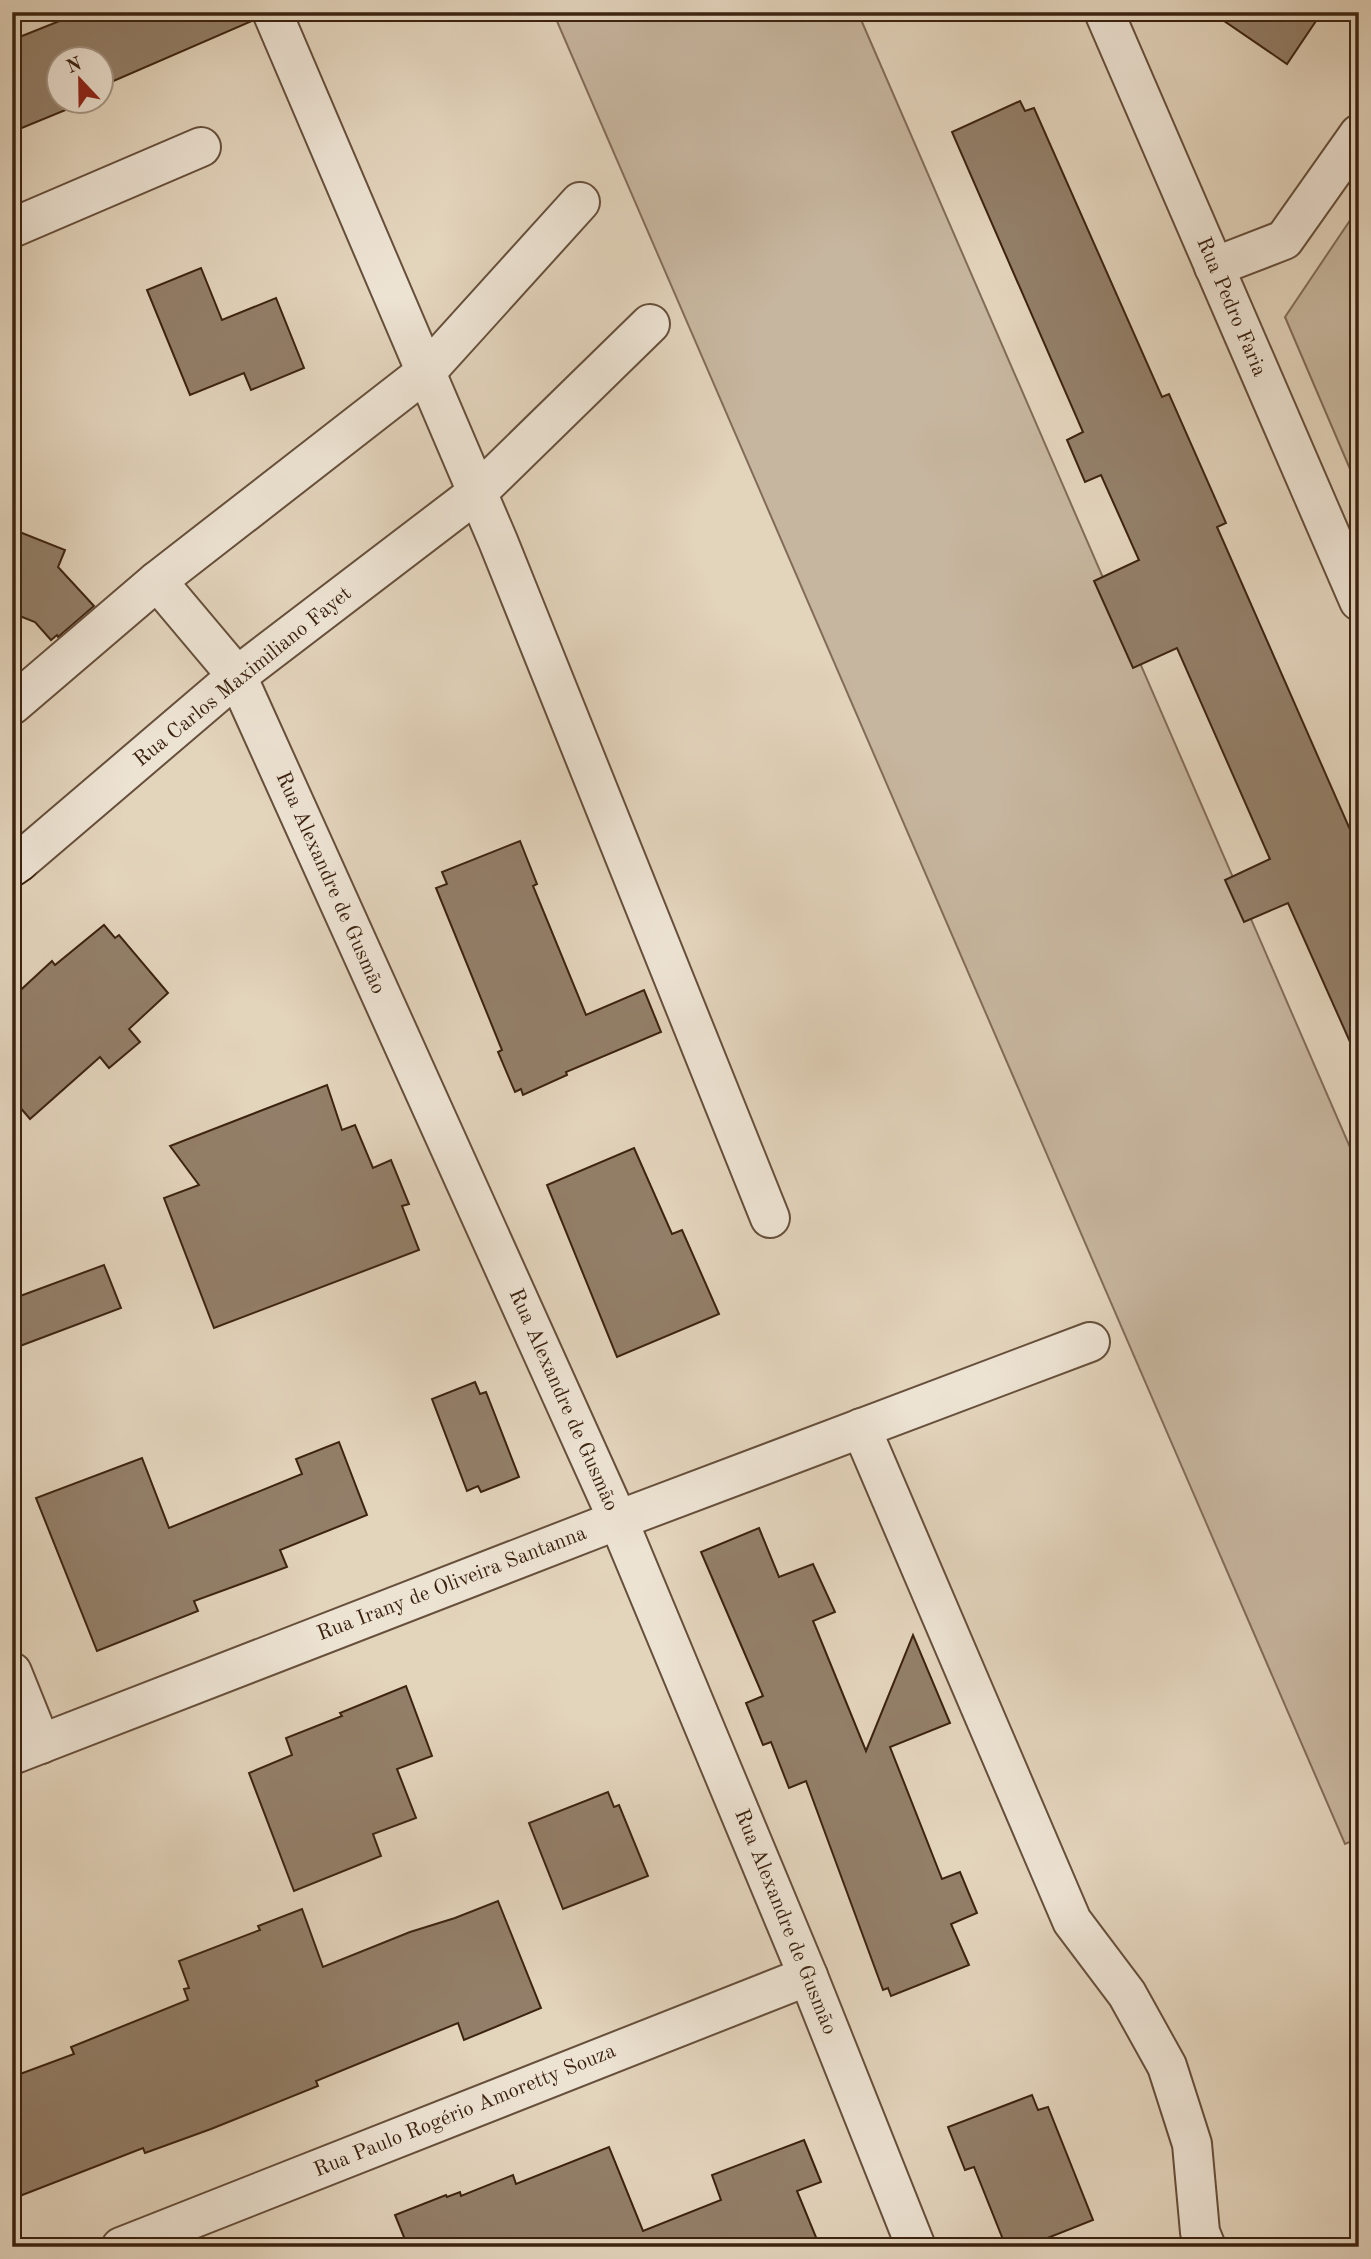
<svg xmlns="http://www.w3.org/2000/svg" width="1371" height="2259" font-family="'Old Standard TT',serif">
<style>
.green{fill:#c7b69f;stroke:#826c58;stroke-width:2}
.building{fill:#937f69;stroke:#3c2310;stroke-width:2}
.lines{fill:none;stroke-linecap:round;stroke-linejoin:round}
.street-casing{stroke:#664f3b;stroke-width:42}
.secondary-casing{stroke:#3c2310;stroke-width:42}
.street{stroke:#ede3d3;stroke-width:38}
.secondary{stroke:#ede3d3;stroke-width:38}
.labels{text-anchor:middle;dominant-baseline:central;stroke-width:5;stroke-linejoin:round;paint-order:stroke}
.street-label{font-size:21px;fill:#3c2310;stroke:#ede3d3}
</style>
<rect width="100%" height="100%" fill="#e3d4bc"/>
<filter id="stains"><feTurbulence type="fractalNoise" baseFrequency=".00286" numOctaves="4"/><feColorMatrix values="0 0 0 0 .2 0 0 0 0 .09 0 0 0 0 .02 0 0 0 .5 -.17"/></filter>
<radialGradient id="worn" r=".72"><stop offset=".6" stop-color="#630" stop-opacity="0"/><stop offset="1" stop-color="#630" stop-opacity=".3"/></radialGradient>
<g class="green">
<path d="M553,12H868L862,22L1359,1168V1838L1345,1844Z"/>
<path d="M1359,207V490L1285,317Z"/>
</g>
<g class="building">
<path d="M82,12H251L252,21L102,86V60H60V102H65L68,109L12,132V40Z"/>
<path d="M1211,12H1322L1287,64Z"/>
<path d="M1020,101L1025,111L1034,108L1162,397L1169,394L1226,523L1217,527L1359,850V1062L1288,903L1244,922L1225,880L1270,859L1177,648L1133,668L1094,581L1139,560L1101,475L1085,482L1067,440L1083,432L952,132Z"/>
<path d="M201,268L222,320L276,298L304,368L251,390L244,373L190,395L147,290Z"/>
<path d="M12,529L65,550L58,567L94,606L58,637L57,635L51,640L35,622L12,613Z"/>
<path d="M520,841L537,884L533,886L586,1015L644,990L661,1032L566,1072L567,1075L523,1095L521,1089L515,1092L498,1052L502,1050L436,888L447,884L442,872Z"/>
<path d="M104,925L115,938L119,935L168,993L129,1029L140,1042L109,1068L100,1057L30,1119L12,1098V998L52,961L55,965Z"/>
<path d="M327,1085L342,1130L355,1125L373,1168L391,1160L409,1204L402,1206L419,1250L214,1328L164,1198L199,1185L170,1146Z"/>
<path d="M634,1148L672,1234L682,1230L719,1314L617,1357L547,1185Z"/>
<path d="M104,1265L121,1308L12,1349V1299Z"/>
<path d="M475,1382L480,1394L486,1392L519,1477L481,1492L478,1486L467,1491L432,1399Z"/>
<path d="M339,1442L367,1515L280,1550L287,1567L194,1601L198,1611L97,1651L36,1498L142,1458L169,1528L302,1474L296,1459Z"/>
<path d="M759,1528L779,1577L813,1564L835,1612L813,1621L866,1751L913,1635L950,1723L890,1747L942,1879L960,1872L977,1913L951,1924L969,1965L891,1996L888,1988L883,1990L806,1781L789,1788L771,1742L763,1745L746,1703L763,1696L701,1552Z"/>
<path d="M406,1686L432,1756L397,1769L416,1818L373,1834L381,1856L294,1891L249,1773L292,1755L286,1738L342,1716L340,1713Z"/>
<path d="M608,1792L614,1807L619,1805L648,1876L563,1909L529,1823Z"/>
<path d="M498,1901L541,2008L464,2040L458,2023L316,2081L318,2086L211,2129L145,2153L143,2148L12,2199V2077L74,2054L71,2047L188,2000L184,1989L189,1988L179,1961L260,1930L258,1926L302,1909L323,1967L410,1932L455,1918Z"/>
<path d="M1032,2095L1038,2110L1048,2107L1093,2220L1025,2247H1006L974,2167L965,2170L948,2127Z"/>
<path d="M804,2140L821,2182L797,2191L820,2247H408L395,2215L446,2195L447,2197L460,2192L461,2196L513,2175L516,2184L609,2147L643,2231L721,2200L712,2175Z"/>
</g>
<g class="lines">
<defs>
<g id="street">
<path d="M272,12L498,541L770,1218"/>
<path d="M1104,12L1359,601"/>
<path d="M12,228L201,147"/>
<path d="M1214,267L1284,240L1359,134"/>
<path d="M157,581L237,676L618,1520L808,1976L916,2247"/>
<path d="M12,705L157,581L427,371L580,202"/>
<path d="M12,852L19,862L237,676L478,492L650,324"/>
<path d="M861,1428L1072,1921L1127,1994L1167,2066L1192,2144L1200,2232L1206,2247"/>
<path d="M12,1672L41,1744"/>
<path d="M12,1755L618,1520L1090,1342"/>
<path d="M121,2247L808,1976"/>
</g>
<path id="secondary" d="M12,867L19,862"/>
</defs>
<use href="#street" class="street-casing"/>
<use href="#secondary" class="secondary-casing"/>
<use href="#street" class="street"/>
<use href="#secondary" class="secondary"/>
</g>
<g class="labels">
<g class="street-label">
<text transform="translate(1231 307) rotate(67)">Rua Pedro Faria</text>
<text transform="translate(243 677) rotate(-39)">Rua Carlos Maximiliano Fayet</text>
<text transform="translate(330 883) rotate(66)">Rua Alexandre de Gusmão</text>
<text transform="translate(563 1400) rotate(66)">Rua Alexandre de Gusmão</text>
<text transform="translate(452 1584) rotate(-21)">Rua Irany de Oliveira Santanna</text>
<text transform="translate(785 1922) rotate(68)">Rua Alexandre de Gusmão</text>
<text transform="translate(465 2111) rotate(-22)">Rua Paulo Rogério Amoretty Souza</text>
</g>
</g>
<rect width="1371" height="2259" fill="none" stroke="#e3d4bc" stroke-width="42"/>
<rect x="14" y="14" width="1343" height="2231" fill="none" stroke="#3c2310" stroke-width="3.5"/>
<rect x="21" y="21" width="1329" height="2217" fill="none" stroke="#3c2310" stroke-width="2"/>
<g transform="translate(80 80) rotate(338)"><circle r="33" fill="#ede3d3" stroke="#a69685" stroke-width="2"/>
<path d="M0-5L12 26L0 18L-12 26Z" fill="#8f2418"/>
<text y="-10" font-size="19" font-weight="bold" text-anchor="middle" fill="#3c2310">N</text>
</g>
<rect width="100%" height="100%" filter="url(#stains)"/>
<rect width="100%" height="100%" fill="url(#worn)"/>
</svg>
